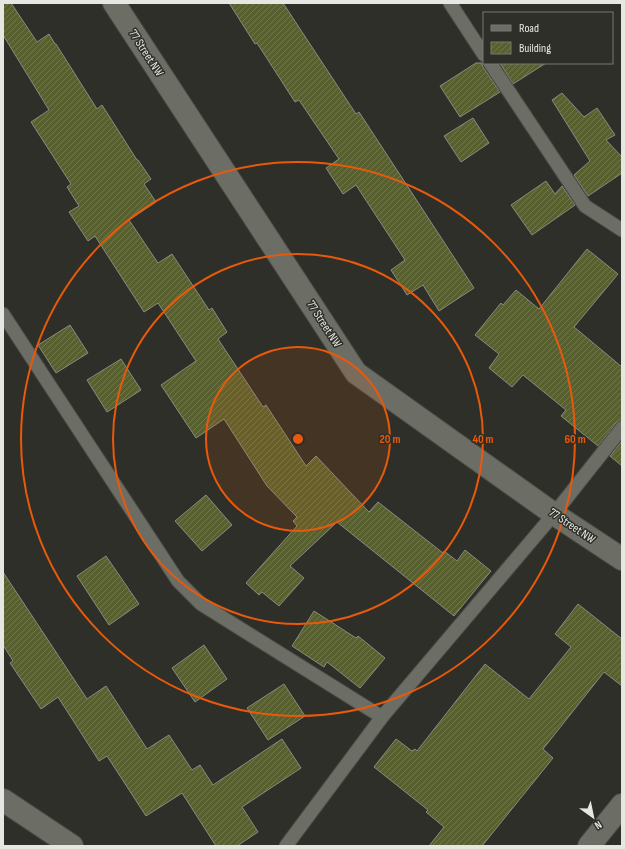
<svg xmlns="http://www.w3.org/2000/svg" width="625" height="849" font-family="'Sofia Sans Condensed',sans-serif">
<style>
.building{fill:url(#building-hatch);stroke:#898b83}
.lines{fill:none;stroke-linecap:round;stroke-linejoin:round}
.service-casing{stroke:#4c4d47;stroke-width:15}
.minor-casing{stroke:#4c4d47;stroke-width:24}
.tertiary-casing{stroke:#4c4d47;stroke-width:24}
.service{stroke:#6c6e66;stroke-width:13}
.minor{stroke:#6c6e66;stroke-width:22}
.tertiary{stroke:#6c6e66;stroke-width:22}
.ring{fill:none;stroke:#e8590c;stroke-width:2}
.labels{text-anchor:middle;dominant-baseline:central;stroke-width:3;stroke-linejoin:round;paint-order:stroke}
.street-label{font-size:12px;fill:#e6e7e2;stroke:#2e2f28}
.centre{fill:#e8590c;stroke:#2e2f28;stroke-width:2}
.ring-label{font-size:12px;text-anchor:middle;font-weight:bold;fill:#e8590c;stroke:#2e2f28;stroke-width:3;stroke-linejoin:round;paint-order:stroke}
</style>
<defs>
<pattern id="building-hatch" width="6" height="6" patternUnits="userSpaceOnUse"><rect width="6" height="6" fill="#58602f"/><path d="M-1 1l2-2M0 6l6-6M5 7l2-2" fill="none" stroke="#70774d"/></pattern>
</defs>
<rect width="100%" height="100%" fill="#2e2f28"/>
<g class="building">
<path d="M3,3H11L37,42L49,34L55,44H56L97,109L102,105L137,160H138L151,179L144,184L156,202L129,220L158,263L172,254L209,310L212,308L227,332L218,339L263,407L266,405L306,466L316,456L369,512L378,502L443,553L444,551L457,561L465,550L491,571L454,616L337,522L290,566L304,578L279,606L262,592L259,595L246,583L297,526L293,521L297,517L267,486L224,419L196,438L161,385L196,361L158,303L144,312L95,236L88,241L69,212L79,206L67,187L71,184L31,122L49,110L3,35Z"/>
<path d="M229,3H283L356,114L359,112L474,288L439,311L423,285L407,295L391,270L405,260L356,185L343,194L326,168L339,159L299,100L295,102L257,43L255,44Z"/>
<path d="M476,63H482L483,67L500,92L460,117L440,86Z"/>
<path d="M500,63H546L513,84Z"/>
<path d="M562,93L584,117L597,108L615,135L606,140L622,157V173L588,196L574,175L590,161L552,100Z"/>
<path d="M473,118L489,143L461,162L444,136Z"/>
<path d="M546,181L555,194L562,186L575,205L532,235L511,205Z"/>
<path d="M587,249L618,274L574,327L622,367V420L616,423L598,446L561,416L566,410L523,375L512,387L489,368L499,354L475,335L501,303L503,305L516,290L539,309Z"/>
<path d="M70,325L88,353L56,373L38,345Z"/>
<path d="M121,359L141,390L107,412L87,380Z"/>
<path d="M622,441V466L610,456Z"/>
<path d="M206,495L232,525L202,551L175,521Z"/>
<path d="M106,556L139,604L109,625L77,576Z"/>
<path d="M3,572L87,699L106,686L147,749L169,735L192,770L200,765L213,785L282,739L301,768L242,807L258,832L237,846H216L182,793L146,816L107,756L99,761L58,697L41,709L10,663L13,661L3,645Z"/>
<path d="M578,604L622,639V686L604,672L543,749L553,758L482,846H429L444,827L426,812L428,810L374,767L396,739L412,751L415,749L417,751L485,664L529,699L571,647L555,634Z"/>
<path d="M314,611L356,638L358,636L385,658L360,688L327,662L324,667L292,646Z"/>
<path d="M204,645L227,679L195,702L172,668Z"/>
<path d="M284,684L305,716L268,740L247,708Z"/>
</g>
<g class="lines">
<defs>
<g id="service">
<path d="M450,3L484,55"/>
<path d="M490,63L585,206L622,230"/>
<path d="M3,314L178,581L201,604L382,717"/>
<path d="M286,846L382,717L554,514L622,428"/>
</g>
<g id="minor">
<path d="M114,3L356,373L554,514L622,559"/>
<path d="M3,800L72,846"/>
</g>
<path id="tertiary" d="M589,846L622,805"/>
</defs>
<use href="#service" class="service-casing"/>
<use href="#minor" class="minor-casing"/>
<use href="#tertiary" class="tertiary-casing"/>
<use href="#service" class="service"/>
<use href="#minor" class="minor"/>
<use href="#tertiary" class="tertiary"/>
</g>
<circle cx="298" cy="439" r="92" fill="#e8590c" fill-opacity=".12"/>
<g class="ring">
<circle cx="298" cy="439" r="92"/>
<circle cx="298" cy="439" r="185"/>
<circle cx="298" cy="439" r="277"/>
</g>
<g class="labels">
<g class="street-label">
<text transform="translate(146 53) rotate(57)">77 Street NW</text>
<text transform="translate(324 324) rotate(57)">77 Street NW</text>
<text transform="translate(572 526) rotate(34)">77 Street NW</text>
</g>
</g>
<circle cx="298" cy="439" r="6" class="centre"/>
<g class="ring-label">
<text x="390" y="443">20 m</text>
<text x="483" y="443">40 m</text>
<text x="575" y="443">60 m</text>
</g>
<rect width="625" height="849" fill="none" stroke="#e6e7e2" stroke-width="8"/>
<rect x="483" y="12" width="130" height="52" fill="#2e2f28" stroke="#787972"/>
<rect x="491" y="25" width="20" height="6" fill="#6c6e66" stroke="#787972"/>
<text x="519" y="32" font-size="12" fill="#e6e7e2">Road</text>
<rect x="491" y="42" width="20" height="12" fill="url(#building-hatch)" stroke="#787972"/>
<text x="519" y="52" font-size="12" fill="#e6e7e2">Building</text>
<g transform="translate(593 817) rotate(147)" stroke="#2e2f28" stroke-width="3" paint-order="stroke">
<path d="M0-3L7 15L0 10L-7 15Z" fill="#e6e7e2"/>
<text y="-6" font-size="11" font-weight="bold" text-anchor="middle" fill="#e6e7e2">N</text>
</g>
</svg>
